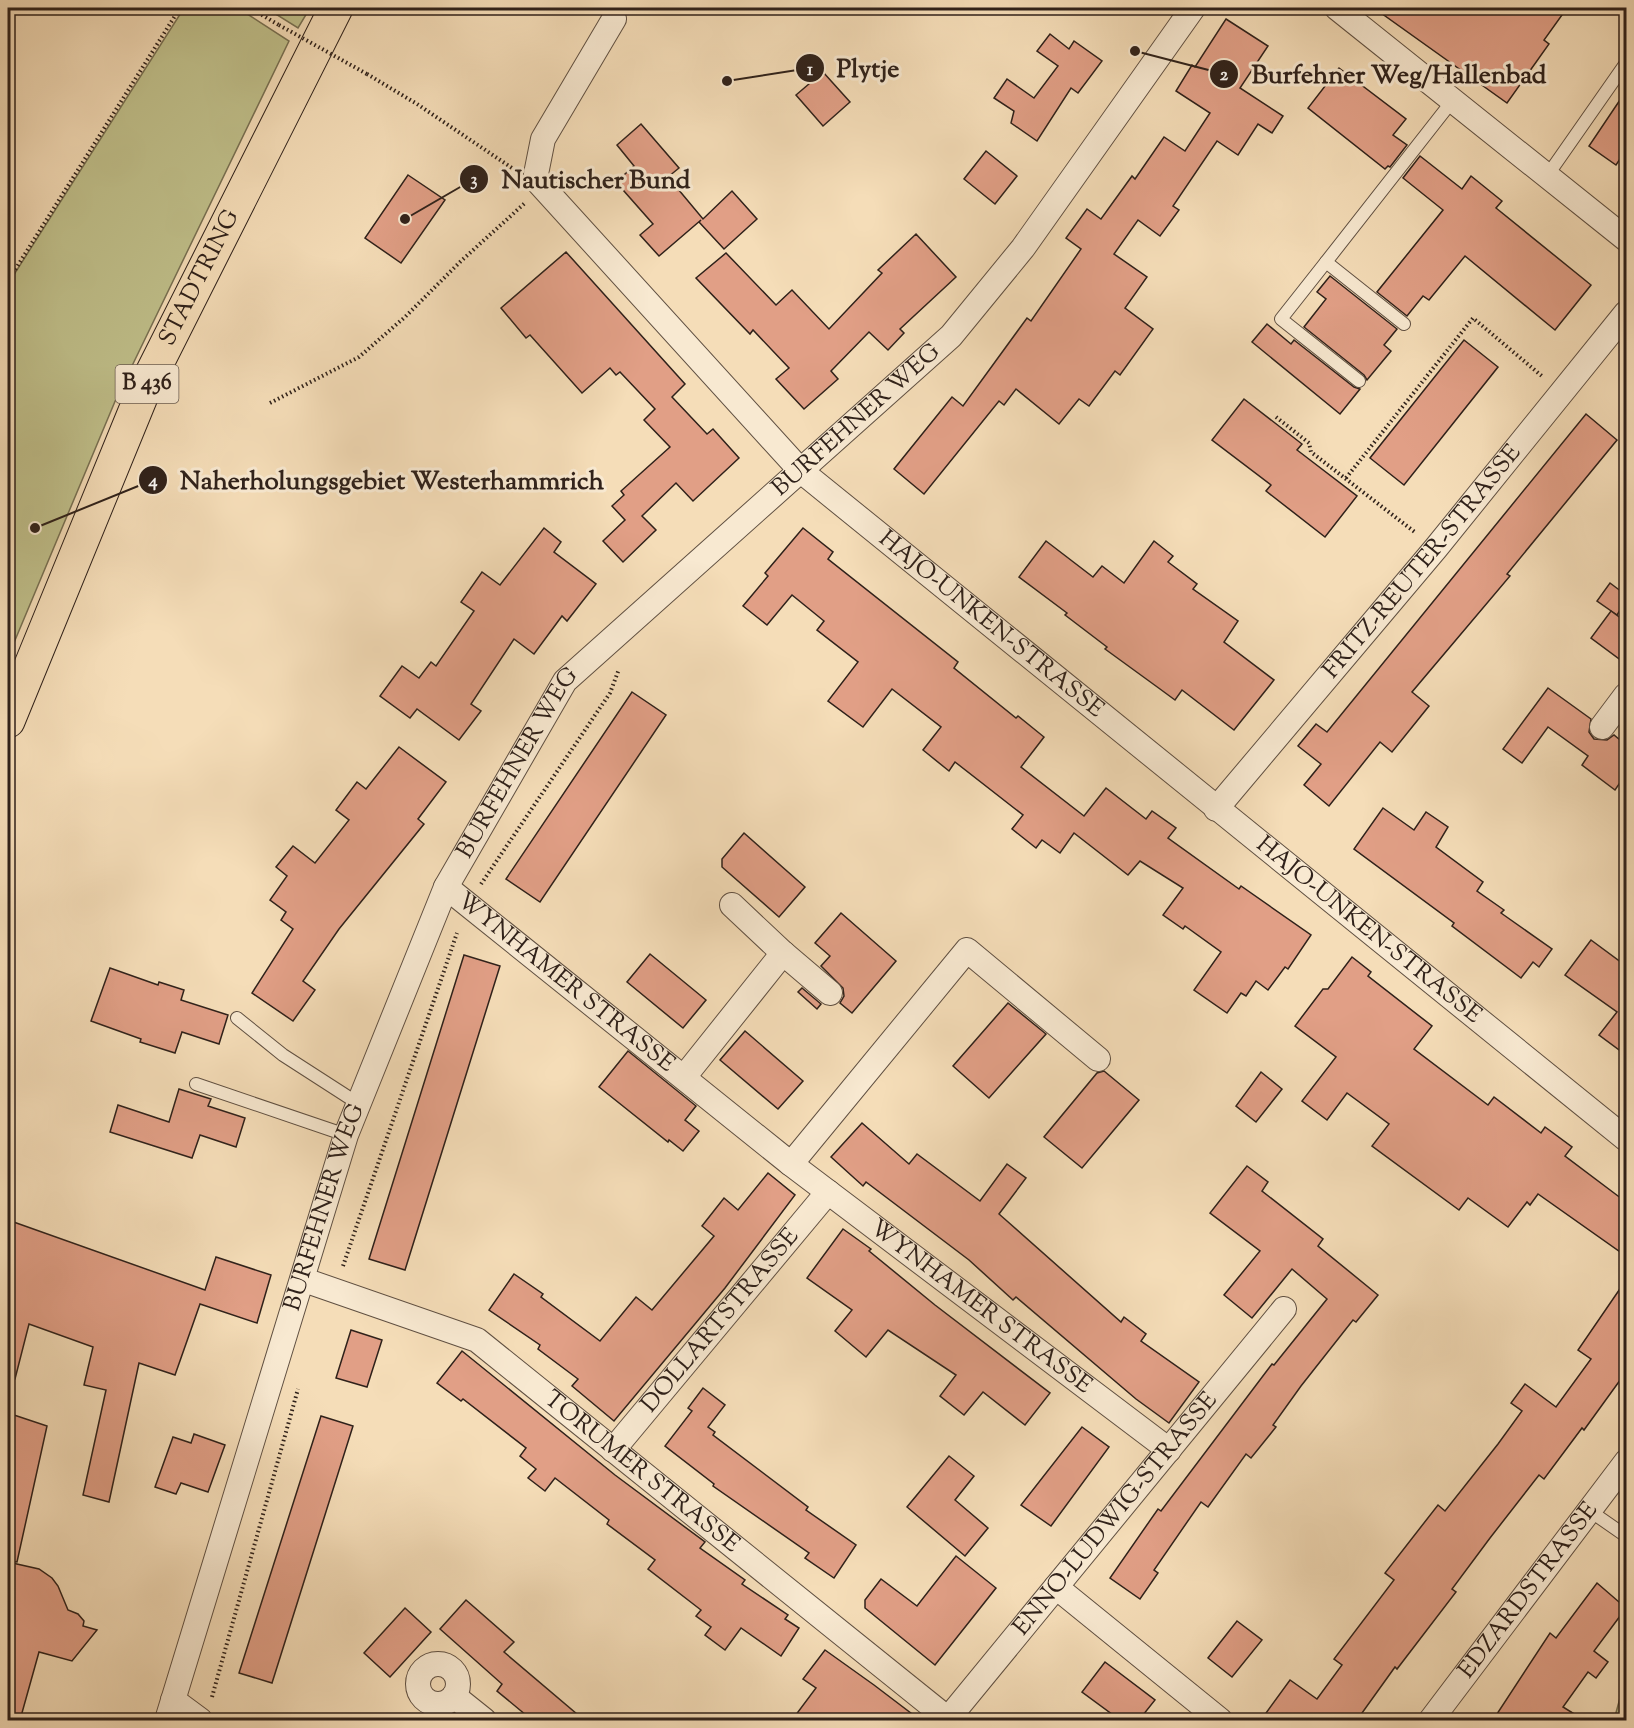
<svg xmlns="http://www.w3.org/2000/svg" width="1634" height="1728" font-family="'Sorts Mill Goudy',serif">
<style>
.green{fill:#c0c08b;stroke:#787052;stroke-width:1.5}
.building{fill:#e19f86;stroke:#2f211a;stroke-width:1.5}
.lines{fill:none;stroke-linecap:round;stroke-linejoin:round}
.lane-casing{stroke:#605042;stroke-width:14}
.street-casing{stroke:#605042;stroke-width:26}
.highway-casing{stroke:#2f211a;stroke-width:35}
.path{stroke:#2f211a;stroke-width:4;stroke-dasharray:1.5 3;stroke-linecap:butt}
.lane{stroke:#f8e9d1;stroke-width:12}
.street{stroke:#f8e9d1;stroke-width:24}
.highway{stroke:#f5ddb8;stroke-width:33}
.path-bridge{stroke:#2f211a;stroke-width:4;stroke-dasharray:1.5 3;stroke-linecap:butt}
.labels{text-anchor:middle;dominant-baseline:central;stroke-width:6;stroke-linejoin:round;paint-order:stroke}
.shield{fill:#f8e9d1;stroke:#6b5d51;stroke-width:1.5}
.shield-label{font-size:22px;font-weight:bold;fill:#2f211a}
.street-label{font-size:24px;fill:#2f211a;stroke:#f8e9d1}
.leader{fill:none;stroke:#2f211a;stroke-width:2}
.callout-dot{fill:#2f211a;stroke:#f8e9d1;stroke-width:2}
.mark-label{font-size:18px;text-anchor:middle;font-weight:bold;fill:#fff}
.callout-label{font-size:26px;text-anchor:middle;font-weight:bold;fill:#2f211a;stroke:#f8e9d1;stroke-width:6;stroke-linejoin:round;paint-order:stroke}
</style>
<rect width="100%" height="100%" fill="#f5ddb8"/>
<filter id="stains"><feTurbulence type="fractalNoise" baseFrequency=".00333" numOctaves="4"/><feColorMatrix values="0 0 0 0 .2 0 0 0 0 .09 0 0 0 0 .02 0 0 0 .5 -.17"/></filter>
<radialGradient id="worn" r=".72"><stop offset=".6" stop-color="#630" stop-opacity="0"/><stop offset="1" stop-color="#630" stop-opacity=".3"/></radialGradient>
<g class="green">
<path d="M184,8H238L289,41L116,399L8,657V284Z"/>
<path d="M266,8H310L298,28Z"/>
<path d="M1626,1676V1720H1614Z"/>
</g>
<g class="building">
<path d="M1374,8H1567L1544,40L1549,44L1507,103Z"/>
<path d="M1226,19L1268,46L1240,88L1283,116L1272,133L1258,124L1238,155L1217,141L1173,206L1179,210L1160,236L1138,220L1114,254L1147,277L1125,308L1153,329L1120,375L1115,371L1089,406L1079,399L1059,424L1016,389L1004,405L999,401L924,494L894,469L952,397L963,406L1027,318L1031,321L1081,249L1066,238L1087,209L1101,219L1132,176L1135,179L1164,137L1185,151L1210,113L1176,91L1192,65L1195,67Z"/>
<path d="M1050,34L1069,49L1074,41L1102,61L1078,93L1071,88L1037,141L1011,123L1014,111L994,98L1007,79L1034,98L1058,66L1037,51Z"/>
<path d="M1339,68L1406,119L1393,135L1407,145L1390,167L1388,166L1385,169L1308,108Z"/>
<path d="M823,72L850,102L823,126L796,95Z"/>
<path d="M1626,91V150L1616,165L1589,146Z"/>
<path d="M641,124L679,168L668,177L703,219L732,191L757,219L724,249L699,222L701,220L659,256L640,235L653,224L616,182L634,166L617,145Z"/>
<path d="M986,151L1017,176L995,204L964,179Z"/>
<path d="M1420,156L1462,189L1471,176L1502,201L1496,208L1591,285L1555,330L1465,256L1429,300L1423,296L1407,316L1377,292L1443,210L1403,178Z"/>
<path d="M408,175L445,200L401,263L365,238Z"/>
<path d="M916,234L956,277L900,329L904,333L888,350L869,332L831,371L838,379L804,409L776,379L789,368L753,330L750,334L696,278L726,253L776,305L792,290L829,329L882,273L878,270Z"/>
<path d="M566,252L685,384L672,397L707,434L713,429L739,458L693,501L676,483L642,516L656,530L623,562L603,541L625,520L612,506L624,495L621,491L670,447L644,420L655,409L620,372L616,375L610,368L582,393L530,335L526,338L501,308Z"/>
<path d="M1330,276L1397,329L1384,345L1391,351L1367,380L1364,375L1304,327L1326,299L1317,292Z"/>
<path d="M1267,324L1291,344L1294,340L1354,387L1360,389L1340,414L1252,342Z"/>
<path d="M1464,340L1498,367L1404,485L1370,458Z"/>
<path d="M1244,399L1302,444L1297,450L1357,496L1325,537L1266,491L1271,485L1212,440Z"/>
<path d="M1586,414L1617,440L1507,574L1510,576L1412,692L1429,706L1392,752L1380,742L1329,806L1304,785L1321,764L1298,746L1316,724L1327,732Z"/>
<path d="M544,528L561,542L554,552L596,584L567,621L562,616L534,654L514,639L471,704L481,711L459,740L417,709L410,718L380,696L402,666L419,678L431,662L436,666L474,611L461,602L482,572L500,585Z"/>
<path d="M803,528L833,552L828,559L958,662L954,668L1016,718L1018,716L1044,737L1021,767L1084,816L1106,788L1146,819L1152,811L1176,828L1168,838L1239,889L1241,886L1311,935L1288,969L1285,967L1268,990L1256,981L1246,996L1241,993L1227,1013L1194,990L1221,952L1185,926L1183,929L1163,915L1183,888L1140,861L1128,875L1074,833L1060,853L1042,840L1036,848L1012,829L1023,815L955,762L949,771L923,750L941,727L892,689L863,727L828,701L858,662L817,630L824,621L792,595L767,625L743,606L768,576L765,573Z"/>
<path d="M1046,541L1093,577L1102,566L1124,583L1154,541L1173,556L1168,562L1197,584L1193,589L1238,621L1224,642L1274,680L1234,730L1182,690L1175,700L1160,689L1105,649L1107,647L1065,615L1067,613L1019,577Z"/>
<path d="M1610,583L1626,595V601L1617,615L1597,601Z"/>
<path d="M1611,611L1626,622V664L1591,638Z"/>
<path d="M1548,688L1591,719L1589,732L1594,739L1607,740L1614,735L1626,745V774L1615,790L1582,765L1588,756L1548,727L1522,763L1503,749Z"/>
<path d="M632,692L666,715L540,902L506,879Z"/>
<path d="M399,747L446,782L418,819L424,824L339,929L303,981L315,990L293,1021L252,993L293,929L281,920L286,912L270,900L287,876L276,867L293,846L315,863L349,820L336,810L357,782L366,789Z"/>
<path d="M1383,808L1414,830L1426,812L1448,827L1436,847L1483,882L1477,891L1504,910L1501,913L1552,949L1539,967L1533,962L1521,978L1452,926L1454,923L1354,849Z"/>
<path d="M744,833L805,887L779,917L722,867V859Z"/>
<path d="M841,913L896,961L852,1013L840,1003L844,996L843,988L821,966L830,956L815,943Z"/>
<path d="M1591,940L1626,966V1055L1599,1035L1617,1012L1565,975Z"/>
<path d="M650,954L706,1000L683,1028L627,982Z"/>
<path d="M464,955L500,966L405,1270L369,1259Z"/>
<path d="M1352,957L1371,972L1368,976L1432,1026L1414,1049L1488,1105L1494,1097L1541,1133L1545,1127L1572,1147L1565,1156L1626,1202V1256L1538,1194L1530,1205L1527,1202L1508,1227L1468,1198L1459,1210L1372,1146L1389,1124L1347,1093L1327,1120L1302,1101L1336,1057L1295,1026L1323,989H1328Z"/>
<path d="M110,968L158,985L159,982L184,990L181,1000L228,1015L219,1044L182,1032L175,1053L140,1042L141,1039L91,1021Z"/>
<path d="M802,988L821,1004L817,1009L798,992Z"/>
<path d="M1008,1003L1046,1034L989,1098L953,1066Z"/>
<path d="M745,1031L803,1081L778,1109L720,1060Z"/>
<path d="M628,1051L696,1106L685,1120L699,1131L683,1151L669,1140L668,1142L599,1087Z"/>
<path d="M1104,1071L1139,1100L1082,1168L1044,1137L1097,1073Z"/>
<path d="M1261,1072L1282,1089L1256,1122L1236,1106Z"/>
<path d="M179,1089L211,1099L208,1106L245,1118L236,1147L200,1135L192,1158L110,1132L118,1105L169,1122Z"/>
<path d="M862,1123L909,1164L917,1154L980,1201L1007,1164L1026,1178L999,1214L1121,1322L1124,1317L1146,1334L1141,1341L1199,1382L1169,1423L1136,1399L1016,1297L1013,1300L969,1260L866,1182L863,1186L831,1157Z"/>
<path d="M1247,1166L1268,1182L1262,1191L1323,1239L1318,1246L1378,1295L1356,1322L1353,1320L1301,1386L1273,1425L1276,1427L1251,1458L1246,1454L1208,1507L1201,1502L1154,1570L1158,1573L1140,1599L1110,1578L1158,1509L1161,1511L1272,1364L1274,1365L1327,1299L1292,1269L1252,1318L1224,1295L1260,1251L1210,1213Z"/>
<path d="M768,1173L795,1195L725,1288L614,1421L572,1386L578,1379L538,1349L540,1345L489,1310L514,1274L543,1294L541,1297L600,1341L636,1297L652,1310L714,1236L702,1226L724,1198L738,1210Z"/>
<path d="M8,1220L205,1290L216,1257L271,1275L257,1323L200,1304L175,1375L139,1363L109,1502L83,1495L106,1390L84,1385L93,1347L29,1324L15,1379L8,1378Z"/>
<path d="M843,1229L871,1249L869,1251L935,1305L1050,1393L1025,1425L983,1392L964,1415L940,1396L956,1375L888,1330L866,1357L835,1331L852,1310L807,1278Z"/>
<path d="M1626,1280V1372L1584,1430L1582,1428L1544,1479L1539,1475L1490,1538L1452,1589L1456,1592L1397,1669L1395,1667L1357,1720H1261L1290,1680L1317,1699L1342,1665L1334,1659L1394,1580L1385,1573L1438,1505L1445,1511L1498,1444L1522,1411L1511,1403L1525,1384L1556,1407L1591,1359L1578,1350Z"/>
<path d="M351,1330L382,1340L367,1387L336,1378Z"/>
<path d="M462,1351L615,1475L705,1542L700,1548L745,1580L742,1584L788,1615L785,1619L799,1628L781,1656L741,1628L725,1650L705,1635L711,1627L696,1616L701,1610L648,1569L655,1560L607,1524L609,1520L555,1478L545,1491L528,1478L536,1469L520,1456L526,1448L463,1399L461,1401L437,1383Z"/>
<path d="M703,1388L725,1405L708,1427L715,1432L713,1435L808,1507L806,1510L856,1545L834,1578L805,1558L809,1553L713,1486L714,1484L665,1446L692,1411L688,1408Z"/>
<path d="M8,1413L47,1426L17,1562L8,1561Z"/>
<path d="M321,1416L353,1426L272,1683L239,1673Z"/>
<path d="M1082,1427L1109,1447L1051,1526L1021,1505Z"/>
<path d="M194,1434L225,1445L208,1492L181,1483L176,1494L155,1487L173,1437L191,1443Z"/>
<path d="M949,1456L974,1476L955,1500L988,1528L965,1556L907,1507Z"/>
<path d="M956,1556L996,1588L935,1665L865,1608V1600L881,1579L917,1606Z"/>
<path d="M8,1562L39,1569L52,1578L58,1586L68,1610L78,1614L84,1621L83,1626L97,1630L72,1661L39,1652L20,1720H8Z"/>
<path d="M1597,1583L1626,1608L1594,1651L1608,1662L1596,1678L1588,1672L1563,1707L1584,1720H1493L1550,1633L1556,1638Z"/>
<path d="M466,1600L514,1642L504,1652L584,1720H532L497,1691L502,1684L440,1629Z"/>
<path d="M405,1608L431,1632L390,1677L364,1653Z"/>
<path d="M1237,1621L1262,1640L1232,1677L1208,1658Z"/>
<path d="M825,1650L874,1685L920,1720H792L816,1688L803,1679Z"/>
<path d="M1105,1662L1155,1700L1139,1720H1120L1082,1692Z"/>
</g>
<g class="lines">
<defs>
<g id="lane">
<path d="M1547,176L1626,63"/>
<path d="M1326,262L1281,319L1359,381"/>
<path d="M1404,324L1326,262L1453,100"/>
<path d="M237,1018L283,1055L359,1104"/>
<path d="M196,1084L346,1135"/>
<path d="M1590,1511L1626,1536"/>
</g>
<g id="street">
<path d="M1337,8L1626,239"/>
<path id="s1" d="M614,19L543,139L536,174L540,184L801,471L1626,1139"/>
<path d="M1602,727L1626,695"/>
<path id="s2" d="M1216,809L1436,548L1626,313"/>
<path id="s3" d="M446,887L791,1164L1169,1450"/>
<path d="M732,905L783,953L830,993"/>
<path d="M684,1077L783,953"/>
<path d="M791,1164L967,950L1098,1059"/>
<path id="s4" d="M304,1280L477,1340L948,1719"/>
<path id="s5" d="M613,1450L828,1192"/>
<path d="M1056,1587L1220,1720"/>
<circle cx="438" cy="1684" r="20"/>
<path d="M454,1696L484,1720"/>
<path d="M173,1700L200,1720"/>
<path id="s6" d="M167,1720L346,1135L446,887L565,681L951,336L1023,248L1193,8"/>
<path id="s7" d="M947,1720L1284,1309"/>
<path id="s8" d="M1431,1720L1626,1462"/>
</g>
<g id="highway">
<path id="s9" d="M8,721L145,387L336,8"/>
</g>
</defs>
<use href="#lane" class="lane-casing"/>
<use href="#street" class="street-casing"/>
<use href="#highway" class="highway-casing"/>
<g class="path">
<path d="M250,8L279,25"/>
<path d="M367,74L417,104L512,168"/>
<path d="M8,281L180,8"/>
<path d="M270,403L359,357L405,317L461,261L525,203"/>
<path d="M1276,417L1309,443L1311,452L1416,533"/>
<path d="M1346,478L1473,318L1543,377"/>
<path d="M481,884L610,693L619,669"/>
<path d="M343,1266L457,933"/>
<path d="M212,1697L298,1389"/>
</g>
<use href="#lane" class="lane"/>
<use href="#street" class="street"/>
<use href="#highway" class="highway"/>
<path class="path-bridge" d="M279,25L367,74"/>
</g>
<g class="labels">
<rect class="shield" x="115.5" y="365" width="63" height="38" rx="4.5"/>
<g class="shield-label">
<text x="147" y="384">B 436</text>
</g>
<g class="street-label">
<text stroke="none"><textPath href="#s9" startOffset="483">STADTRING</textPath></text>
<text stroke="none"><textPath href="#s6" startOffset="1508">BURFEHNER WEG</textPath></text>
<text stroke="none"><textPath href="#s2" startOffset="322">FRITZ-REUTER-STRASSE</textPath></text>
<text stroke="none"><textPath href="#s1" startOffset="818">HAJO-UNKEN-STRASSE</textPath></text>
<text stroke="none"><textPath href="#s6" startOffset="1022">BURFEHNER WEG</textPath></text>
<text stroke="none"><textPath href="#s1" startOffset="1304">HAJO-UNKEN-STRASSE</textPath></text>
<text stroke="none"><textPath href="#s3" startOffset="153">WYNHAMER STRASSE</textPath></text>
<text stroke="none"><textPath href="#s6" startOffset="536">BURFEHNER WEG</textPath></text>
<text stroke="none"><textPath href="#s3" startOffset="680">WYNHAMER STRASSE</textPath></text>
<text stroke="none"><textPath href="#s5" startOffset="168">DOLLARTSTRASSE</textPath></text>
<text stroke="none"><textPath href="#s4" startOffset="394">TORUMER STRASSE</textPath></text>
<text stroke="none"><textPath href="#s7" startOffset="266">ENNO-LUDWIG-STRASSE</textPath></text>
<text stroke="none"><textPath href="#s8" startOffset="162">EDZARDSTRASSE</textPath></text>
</g>
</g>
<path class="leader" d="M727 81L810 68M1135 51L1224 74M405 219L474 179M35 528L153 480"/>
<g class="callout-dot">
<circle cx="727" cy="81" r="6"/>
<circle cx="1135" cy="51" r="6"/>
<circle cx="405" cy="219" r="6"/>
<circle cx="35" cy="528" r="6"/>
<circle cx="810" cy="68" r="15"/>
<circle cx="1224" cy="74" r="15"/>
<circle cx="474" cy="179" r="15"/>
<circle cx="153" cy="480" r="15"/>
</g>
<g class="mark-label">
<text x="810" y="75">1</text>
<text x="1224" y="80">2</text>
<text x="474" y="185">3</text>
<text x="153" y="486">4</text>
</g>
<g class="callout-label">
<text x="868" y="77">Plytje</text>
<text x="1399" y="83">Burfehner Weg/Hallenbad</text>
<text x="596" y="188">Nautischer Bund</text>
<text x="392" y="489">Naherholungsgebiet Westerhammrich</text>
</g>
<rect width="1634" height="1728" fill="none" stroke="#f5ddb8" stroke-width="30"/>
<rect x="9" y="9" width="1616" height="1710" fill="none" stroke="#2f211a" stroke-width="3"/>
<rect x="15" y="15" width="1604" height="1698" fill="none" stroke="#2f211a" stroke-width="1.5"/>
<rect width="100%" height="100%" filter="url(#stains)"/>
<rect width="100%" height="100%" fill="url(#worn)"/>
</svg>
